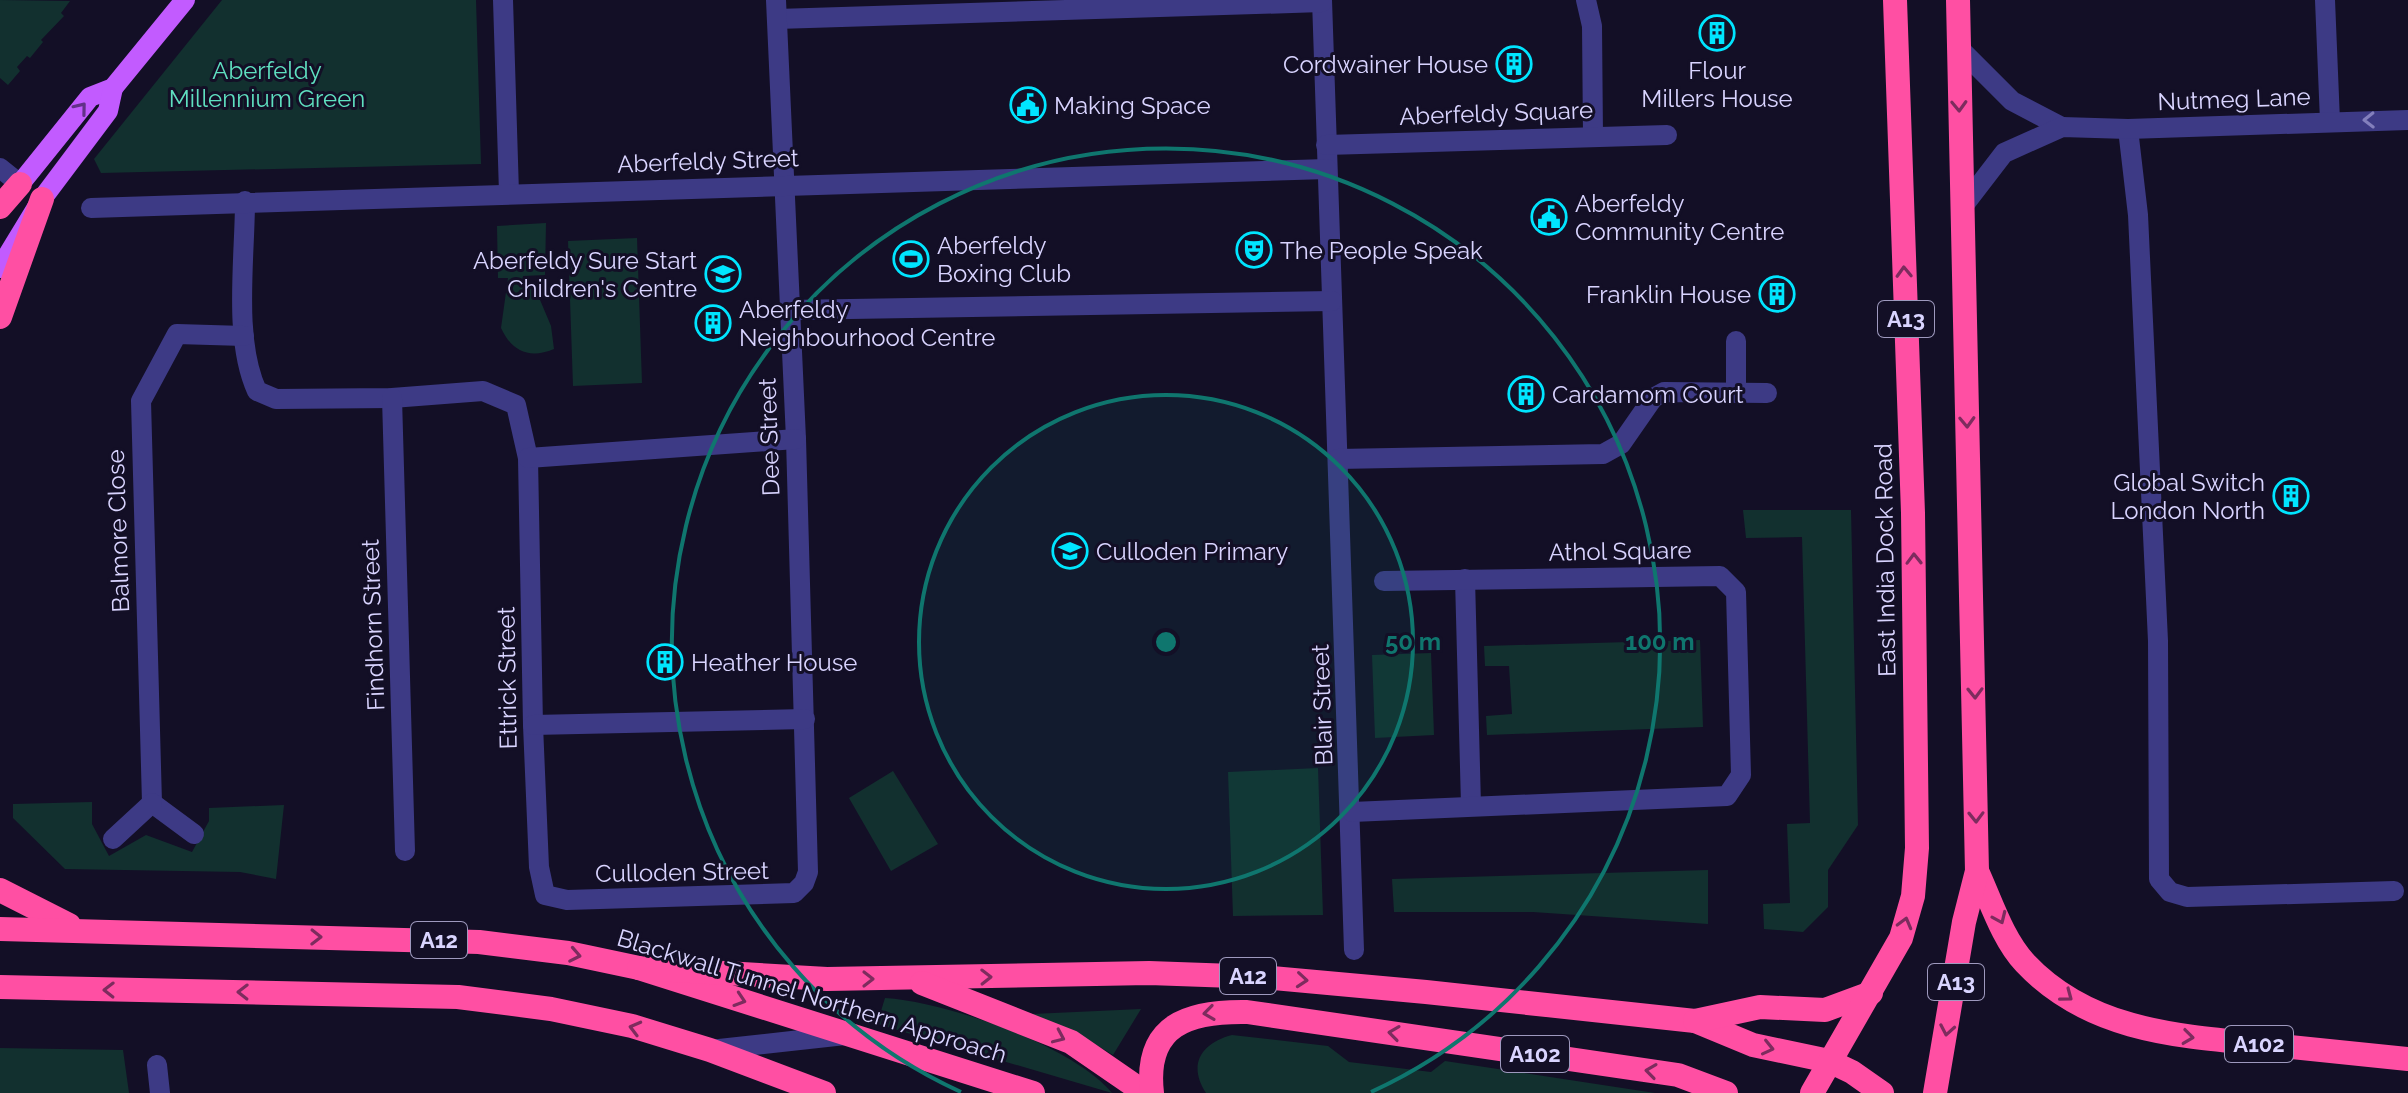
<svg xmlns="http://www.w3.org/2000/svg" width="2408" height="1093" font-family="Raleway,sans-serif">
<style>
.green{fill:#12302f}
.lines{fill:none;stroke-linecap:round;stroke-linejoin:round}
.minor{stroke:#3d3a85;stroke-width:20}
.major{stroke:#c25bff;stroke-width:20}
.highway{stroke:#ff4fa3;stroke-width:24}
.oneway{stroke:#7d2c5e}
.oneway2{stroke:#623188}
.oneway3{stroke:#837fbc}
.ring{fill:none;stroke:#0f766e;stroke-width:4}
.labels{text-anchor:middle;dominant-baseline:central;stroke-width:6;stroke-linejoin:round;paint-order:stroke}
.shield{fill:#130f26;stroke:#9e99be;stroke-width:2}
.shield-label{font-size:22px;font-weight:bold;fill:#d9d4ff}
.poi-label{font-size:24px;fill:#d9d4ff;stroke:#130f26;text-anchor:start}
.park-label{font-size:24px;fill:#5fe0c0;stroke:#130f26}
.street-label{font-size:24px;fill:#d9d4ff;stroke:#130f26}
.centre{fill:#0f766e;stroke:#130f26;stroke-width:4}
.ring-label{font-size:24px;text-anchor:middle;font-weight:bold;fill:#0f766e;stroke:#130f26;stroke-width:6;stroke-linejoin:round;paint-order:stroke}
</style>
<rect width="100%" height="100%" fill="#130f26"/>
<g class="green">
<path d="M0,0L70,1L61,13L64,16L41,40L43,42L30,58L27,56L17,67L20,71L8,85L0,78Z"/>
<path d="M222,0H476L481,164L101,173L94,159Z"/>
<path d="M546,223L545,275L523,276V285L535,288L551,326L554,349C530,359 512,352 501,328L508,278H498L497,226Z"/>
<path d="M637,238L642,383L573,386L568,241Z"/>
<path d="M1743,510H1851L1858,825L1828,870V907L1803,932L1764,929L1763,904L1790,903L1787,824L1810,823L1802,537L1746,538Z"/>
<path d="M1700,640L1703,727L1487,735L1486,716L1512,714L1509,666H1485L1484,646Z"/>
<path d="M1431,653L1434,735L1375,738L1372,655Z"/>
<path d="M1318,768L1323,915L1233,916L1228,772Z"/>
<path d="M893,771L938,844L891,871L849,798Z"/>
<path d="M92,802V824L109,856L146,835L192,852L209,821V808L284,805L276,879L240,872L65,869L13,818V804Z"/>
<path d="M1708,870V924L1533,912H1394L1392,879Z"/>
<path d="M885,998C947,1002 1072,1045 1112,1093L877,1024Z"/>
<path d="M1141,1009L1113,1055L1085,1038L1032,1014Z"/>
<path d="M1232,1035L1328,1046L1349,1062L1431,1072L1445,1061L1655,1093H1206C1187,1064 1202,1043 1232,1035Z"/>
<path d="M0,1048L123,1050L129,1093H0Z"/>
</g>
<g class="lines">
<g class="minor">
<path d="M503,0L509,193"/>
<path d="M1322,0L1354,950"/>
<path d="M1586,0L1592,26L1593,136"/>
<path d="M2325,0L2330,121"/>
<path d="M777,19L1322,2"/>
<path d="M1957,46L2012,101L2062,127"/>
<path d="M2128,129L2138,215L2158,641L2159,879L2170,892L2187,897L2394,891"/>
<path d="M1326,145L1667,135"/>
<path d="M0,168L20,184"/>
<path d="M245,201C245,258 233,339 257,391L276,399L392,398L483,391L516,405L528,458L533,725L539,867L545,895L567,900L794,893L804,883L808,872L796,439L776,0"/>
<path d="M91,208L1327,169"/>
<path d="M1961,209L2004,153L2062,127L2128,129L2408,120"/>
<path d="M789,310L1332,301"/>
<path d="M1736,341V393"/>
<path d="M392,398L405,851"/>
<path d="M528,458L796,439"/>
<path d="M1338,459L1603,454L1621,444L1653,398L1664,392L1767,393"/>
<path d="M1465,579L1471,805"/>
<path d="M533,725L805,719"/>
<path d="M152,803L141,401L177,334L244,336"/>
<path d="M152,803L194,834"/>
<path d="M1352,812L1727,796L1741,775L1736,592L1720,576L1384,581"/>
<path d="M113,839L152,803"/>
<path d="M710,1050L845,1035"/>
<path d="M157,1065L160,1093"/>
</g>
<g class="major">
<path d="M20,184L90,97L113,88L185,0"/>
<path d="M0,268L42,199L108,111L113,88"/>
</g>
<g class="highway">
<path d="M0,207L20,184"/>
<path d="M0,317L42,199"/>
<path d="M1977,871C1991,901 2002,938 2025,963C2088,1030 2175,1036 2262,1044C2310,1049 2359,1054 2408,1059"/>
<path d="M0,890L69,925"/>
<path d="M0,929L479,942L568,953L639,968L1033,1093"/>
<path d="M639,968L827,979L1149,973L1262,977L1426,992L1695,1021L1753,1045L1829,1061L1852,1072L1882,1093"/>
<path d="M922,983L1071,1042L1145,1093"/>
<path d="M0,987L458,997L551,1009L632,1026L710,1050L824,1093"/>
<path d="M1695,1021L1760,1007L1825,1010L1871,993"/>
<path d="M1152,1093C1144,1024 1189,1011 1247,1012L1678,1075L1726,1093"/>
<path d="M1812,1093L1901,938L1913,896L1917,848L1913,513L1895,0"/>
<path d="M1935,1093L1964,922L1977,871L1958,0"/>
</g>
</g>
<defs><path id="oneway-chevron" d="M-2-3.5L2.5 0L-2 3.5" fill="none" stroke-width="1.6" stroke-linecap="round" stroke-linejoin="round" transform="scale(2)"/></defs>
<g class="oneway">
<use href="#oneway-chevron" transform="translate(1959 106) rotate(88)"/>
<use href="#oneway-chevron" transform="translate(1904 272) rotate(-92)"/>
<use href="#oneway-chevron" transform="translate(1967 422) rotate(88)"/>
<use href="#oneway-chevron" transform="translate(1914 559) rotate(-91)"/>
<use href="#oneway-chevron" transform="translate(1975 693) rotate(89)"/>
<use href="#oneway-chevron" transform="translate(1976 817) rotate(89)"/>
<use href="#oneway-chevron" transform="translate(2000 918) rotate(66)"/>
<use href="#oneway-chevron" transform="translate(1905 923) rotate(-75)"/>
<use href="#oneway-chevron" transform="translate(316 937) rotate(1)"/>
<use href="#oneway-chevron" transform="translate(575 955) rotate(11)"/>
<use href="#oneway-chevron" transform="translate(986 977) rotate(-1)"/>
<use href="#oneway-chevron" transform="translate(868 979)"/>
<use href="#oneway-chevron" transform="translate(1302 980) rotate(5)"/>
<use href="#oneway-chevron" transform="translate(109 990) rotate(-179)"/>
<use href="#oneway-chevron" transform="translate(243 992) rotate(-179)"/>
<use href="#oneway-chevron" transform="translate(2067 996) rotate(37)"/>
<use href="#oneway-chevron" transform="translate(740 1000) rotate(18)"/>
<use href="#oneway-chevron" transform="translate(1209 1013) rotate(172)"/>
<use href="#oneway-chevron" transform="translate(635 1028) rotate(-165)"/>
<use href="#oneway-chevron" transform="translate(1947 1030) rotate(100)"/>
<use href="#oneway-chevron" transform="translate(1394 1033) rotate(-172)"/>
<use href="#oneway-chevron" transform="translate(1059 1037) rotate(24)"/>
<use href="#oneway-chevron" transform="translate(2188 1037) rotate(7)"/>
<use href="#oneway-chevron" transform="translate(1768 1048) rotate(13)"/>
<use href="#oneway-chevron" transform="translate(1651 1071) rotate(-172)"/>
</g>
<use class="oneway2" href="#oneway-chevron" transform="translate(81 108) rotate(-51)"/>
<use class="oneway3" href="#oneway-chevron" transform="translate(2369 120) rotate(179)"/>
<circle cx="1166" cy="642" r="247" fill="#0f766e" fill-opacity=".12"/>
<g class="ring">
<circle cx="1166" cy="642" r="247"/>
<path d="M961 1092A494 494 0 1 1 1371 1092"/>
</g>
<defs>
<symbol id="building-ring" viewBox="-11 -11 22 22"><circle r="9.5" fill="#130f26" stroke="#00e5ff" stroke-width="1.5"/><path d="M-4-6H4V6H1V3H-1V6H-4ZM-2.5-4.3h1.7v1.8h-1.7ZM.8-4.3h1.7v1.8H.8ZM-2.5-1h1.7V.8h-1.7ZM.8-1h1.7V.8H.8Z" fill="#00e5ff"/></symbol>
<symbol id="civic-ring" viewBox="-11 -11 22 22"><circle r="9.5" fill="#130f26" stroke="#00e5ff" stroke-width="1.5"/><path d="M-.6-6.5H3V-4.5H.6V-3L4-1V1h2V6H-6V1h2V-1L-.6-3ZM-1.2 2.5V6h2.4V2.5Z" fill="#00e5ff"/></symbol>
<symbol id="theatre-ring" viewBox="-11 -11 22 22"><circle r="9.5" fill="#130f26" stroke="#00e5ff" stroke-width="1.5"/><path d="M-5-5.5Q0-4 5-5.5V0Q5 5 0 6Q-5 5-5 0ZM-3.3-2.5H-1v1.5H-3.3ZM1-2.5H3.3v1.5H1ZM-2.8 1Q0 5.5 2.8 1Z" fill="#00e5ff"/></symbol>
<symbol id="stadium-ring" viewBox="-11 -11 22 22"><circle r="9.5" fill="#130f26" stroke="#00e5ff" stroke-width="1.5"/><path d="M0-5a6.5 5 0 1 0 0 10a6.5 5 0 1 0 0-10ZM-3.5-1.8h7v3.6h-7Z" fill="#00e5ff"/></symbol>
<symbol id="school-ring" viewBox="-11 -11 22 22"><circle r="9.5" fill="#130f26" stroke="#00e5ff" stroke-width="1.5"/><path d="M0-5L7-2L0 1L-7-2ZM-4 1L0 2.5L4 1V4Q0 6-4 4Z" fill="#00e5ff"/></symbol>
</defs>
<g fill-rule="evenodd">
<use href="#building-ring" x="1697" y="13" width="40" height="40"/>
<use href="#building-ring" x="1494" y="44" width="40" height="40"/>
<use href="#civic-ring" x="1008" y="85" width="40" height="40"/>
<use href="#civic-ring" x="1529" y="197" width="40" height="40"/>
<use href="#theatre-ring" x="1234" y="230" width="40" height="40"/>
<use href="#stadium-ring" x="891" y="239" width="40" height="40"/>
<use href="#school-ring" x="703" y="254" width="40" height="40"/>
<use href="#building-ring" x="1757" y="274" width="40" height="40"/>
<use href="#building-ring" x="693" y="303" width="40" height="40"/>
<use href="#building-ring" x="1506" y="374" width="40" height="40"/>
<use href="#building-ring" x="2271" y="476" width="40" height="40"/>
<use href="#school-ring" x="1050" y="531" width="40" height="40"/>
<use href="#building-ring" x="645" y="642" width="40" height="40"/>
</g>
<g class="labels">
<g class="shield">
<rect x="1878" y="301" width="56" height="36" rx="6"/>
<rect x="411" y="922" width="56" height="36" rx="6"/>
<rect x="1220" y="958" width="56" height="36" rx="6"/>
<rect x="1928" y="964" width="56" height="36" rx="6"/>
<rect x="2225" y="1026" width="68" height="36" rx="6"/>
<rect x="1501" y="1036" width="68" height="36" rx="6"/>
</g>
<g class="shield-label">
<text x="1906" y="319">A13</text>
<text x="439" y="940">A12</text>
<text x="1248" y="976">A12</text>
<text x="1956" y="982">A13</text>
<text x="2259" y="1044">A102</text>
<text x="1535" y="1054">A102</text>
</g>
<g class="poi-label">
<text x="1488" y="64" text-anchor="end">Cordwainer House</text>
<text x="1717" y="70" text-anchor="middle">Flour<tspan x="1717" dy="28">Millers House</tspan></text>
<text x="1054" y="105">Making Space</text>
<text x="1575" y="203">Aberfeldy<tspan x="1575" dy="28">Community Centre</tspan></text>
<text x="937" y="245">Aberfeldy<tspan x="937" dy="28">Boxing Club</tspan></text>
<text x="1280" y="250">The People Speak</text>
<text x="697" y="260" text-anchor="end">Aberfeldy Sure Start<tspan x="697" dy="28">Children's Centre</tspan></text>
<text x="1751" y="294" text-anchor="end">Franklin House</text>
<text x="739" y="309">Aberfeldy<tspan x="739" dy="28">Neighbourhood Centre</tspan></text>
<text x="1552" y="394">Cardamom Court</text>
<text x="2265" y="482" text-anchor="end">Global Switch<tspan x="2265" dy="28">London North</tspan></text>
<text x="1096" y="551">Culloden Primary</text>
<text x="691" y="662">Heather House</text>
</g>
<g class="park-label">
<text x="267" y="70">Aberfeldy<tspan x="267" dy="28">Millennium Green</tspan></text>
</g>
<g class="street-label">
<text transform="translate(2234 99) rotate(-2)">Nutmeg Lane</text>
<text transform="translate(1496 113) rotate(-2)">Aberfeldy Square</text>
<text transform="translate(708 161) rotate(-2)">Aberfeldy Street</text>
<text transform="translate(769 437) rotate(-92)">Dee Street</text>
<text transform="translate(118 531) rotate(-92)">Balmore Close</text>
<text transform="translate(1620 551) rotate(-1)">Athol Square</text>
<text transform="translate(1885 560) rotate(-91)">East India Dock Road</text>
<text transform="translate(373 625) rotate(-92)">Findhorn Street</text>
<text transform="translate(507 678) rotate(-91)">Ettrick Street</text>
<text transform="translate(1322 705) rotate(-92)">Blair Street</text>
<text transform="translate(682 872) rotate(-1)">Culloden Street</text>
<text transform="translate(812 996) rotate(17)">Blackwall Tunnel Northern Approach</text>
</g>
</g>
<circle cx="1166" cy="642" r="12" class="centre"/>
<g class="ring-label">
<text x="1413" y="650">50 m</text>
<text x="1660" y="650">100 m</text>
</g>
</svg>
